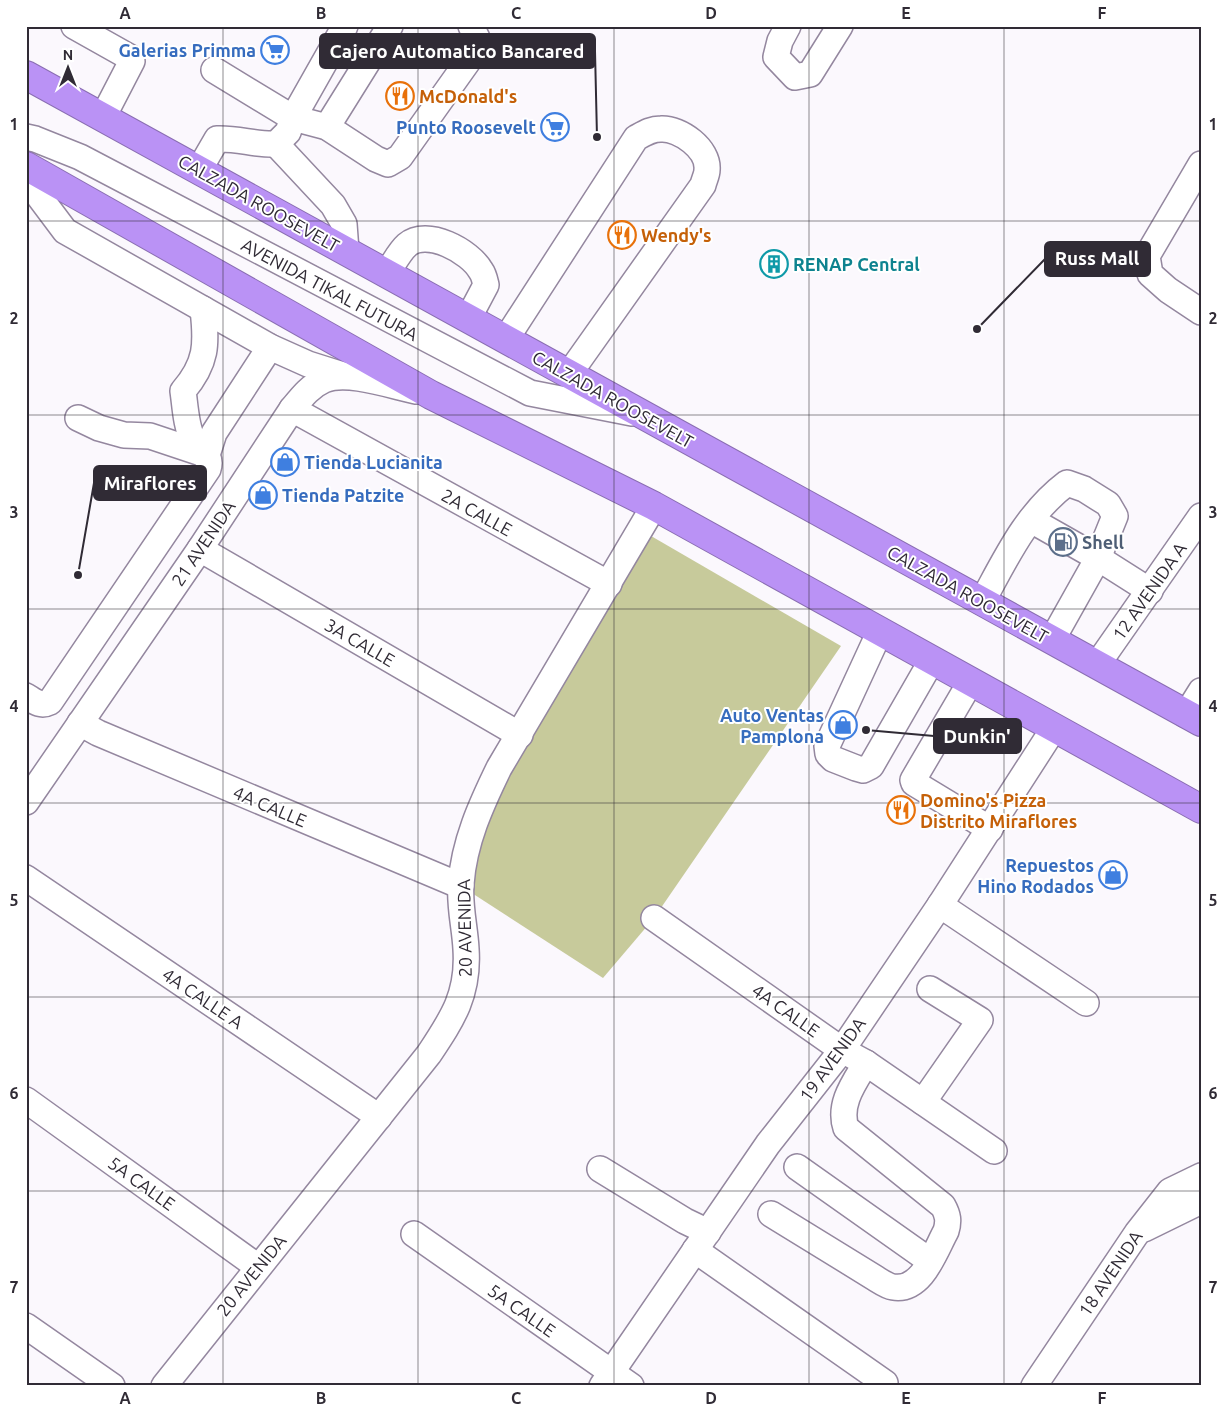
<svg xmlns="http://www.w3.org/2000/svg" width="1227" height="1412" font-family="Ubuntu,sans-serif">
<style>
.green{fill:#c7ca9b}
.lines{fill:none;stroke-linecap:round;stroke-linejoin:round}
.minor-casing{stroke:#94879f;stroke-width:28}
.highway-casing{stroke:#8a6eb2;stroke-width:30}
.minor{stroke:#fff;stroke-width:25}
.highway{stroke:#ba92f5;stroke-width:28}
.grid{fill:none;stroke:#302b35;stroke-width:1;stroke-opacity:0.55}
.labels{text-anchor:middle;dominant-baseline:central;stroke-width:4;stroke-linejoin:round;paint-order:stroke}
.shop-label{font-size:18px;font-weight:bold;fill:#366cbe;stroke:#fff;text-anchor:end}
.food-label{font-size:18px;font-weight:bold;fill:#c56008;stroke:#fff;text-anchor:start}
.street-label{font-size:18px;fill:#302b35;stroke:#fff}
.culture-label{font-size:18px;font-weight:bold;fill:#0d838f;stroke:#fff;text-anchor:start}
.service-label{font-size:18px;font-weight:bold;fill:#4e5e75;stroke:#fff;text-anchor:start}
.leader{fill:none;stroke:#302b35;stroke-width:2}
.callout-dot{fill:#302b35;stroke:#fff;stroke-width:2}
.callout{fill:#302b35;stroke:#302b35;stroke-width:2}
.callout-label{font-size:19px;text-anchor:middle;font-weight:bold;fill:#fff}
.neatline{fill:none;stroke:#302b35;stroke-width:2}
.grid-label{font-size:16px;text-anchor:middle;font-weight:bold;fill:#302b35}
</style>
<rect width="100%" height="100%" fill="#fbf8fd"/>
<path class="green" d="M639,529L841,646L654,918L603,978L461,886L468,843Z"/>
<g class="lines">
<defs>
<g id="minor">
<path d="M74,26L131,58L132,61L103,117"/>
<path d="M788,26L780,41L776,57L795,77L810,74L840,26"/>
<path d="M214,70L293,118L327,127L376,159L388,164L400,157L471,57L477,38L471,26"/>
<path d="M327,127L390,26"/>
<path d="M26,137L35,139L80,157L530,393L632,413"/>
<path d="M276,144L333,205L344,224L346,251"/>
<path d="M1201,164L1147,256L1150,274L1168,290L1201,312"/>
<path d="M199,170L217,139C238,138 255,145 276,144L288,132L293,118L345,26"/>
<path d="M26,179L65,231L270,347L308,364L346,376"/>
<path d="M386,274C393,265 399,252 407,245C427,228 470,251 481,271C484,275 485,281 486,285L468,319"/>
<path d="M506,339L636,138C645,133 651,129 661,129C680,128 709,149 707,170C707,175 704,180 703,185L569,374"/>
<path d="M292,409L609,584"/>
<path d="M78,418L99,428L124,435L150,436L207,455"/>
<path d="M207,455L214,433L270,347"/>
<path d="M1031,520L1098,558L1150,591"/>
<path d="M200,549L520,735"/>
<path d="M982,602C1006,558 1026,514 1067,483L1084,489L1108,504L1115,516L1098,558L1052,640"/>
<path d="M880,631L827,746L828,754L833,759L856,768L863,770L871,766L932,660"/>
<path d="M1097,665L1201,516"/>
<path d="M971,681L913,780L914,783L990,829"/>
<path d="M26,696C34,701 40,707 50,702L208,469C213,454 199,450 193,439C186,428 185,404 183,391C207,363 207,344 203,309"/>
<path d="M1186,715L1201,691"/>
<path d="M80,723L98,733L461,886"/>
<path d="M26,802L200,549L292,409C301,398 310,386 324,380C347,370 392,386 416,391"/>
<path d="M26,878L379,1117"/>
<path d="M940,905L1086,1003"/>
<path d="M654,918L842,1050L866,1063L994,1151"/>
<path d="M26,1100L258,1267"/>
<path d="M923,1102L980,1020L930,989"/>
<path d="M797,1167L930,1261"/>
<path d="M600,1169L685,1221L708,1232"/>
<path d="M771,1214L875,1278C880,1281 887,1286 893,1287C922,1292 935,1251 946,1231C949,1221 948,1215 943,1206L846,1128C838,1104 854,1083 866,1063"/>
<path d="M1144,1229L1195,1204L1201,1203"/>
<path d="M414,1234L631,1386"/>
<path d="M695,1250L885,1383"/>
<path d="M26,1326L112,1386"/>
<path d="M164,1386L429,1054C453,1018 469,994 466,949C465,928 459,905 461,884C464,842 481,805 499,768L654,506"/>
<path d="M602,1386L768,1144L842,1050L940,905L1054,728"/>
<path d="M1034,1386L1137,1233L1170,1191L1201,1176"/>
</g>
<g id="highway">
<path d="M26,75L1201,722"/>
<path d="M26,166L431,395L654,506L1201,809"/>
</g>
</defs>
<use href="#minor" class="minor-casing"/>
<use href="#highway" class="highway-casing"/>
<use href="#minor" class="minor"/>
<use href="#highway" class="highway"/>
</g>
<path class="grid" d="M223,26V1386M418,26V1386M614,26V1386M809,26V1386M1004,26V1386M26,221H1201M26,415H1201M26,609H1201M26,803H1201M26,997H1201M26,1191H1201"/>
<defs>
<symbol id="supermarket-ring" viewBox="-11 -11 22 22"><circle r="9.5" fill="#fff" stroke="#3f7fe0" stroke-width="1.5"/><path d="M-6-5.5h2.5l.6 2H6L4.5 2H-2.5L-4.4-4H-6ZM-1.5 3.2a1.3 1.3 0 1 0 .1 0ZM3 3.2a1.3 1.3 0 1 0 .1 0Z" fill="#3f7fe0"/></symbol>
<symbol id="restaurant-ring" viewBox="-11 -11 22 22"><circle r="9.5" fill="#fff" stroke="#e8710a" stroke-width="1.5"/><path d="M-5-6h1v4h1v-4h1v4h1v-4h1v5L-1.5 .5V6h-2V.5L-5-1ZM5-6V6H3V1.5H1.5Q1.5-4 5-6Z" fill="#e8710a"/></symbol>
<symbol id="building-ring" viewBox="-11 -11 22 22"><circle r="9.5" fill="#fff" stroke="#0f9aa8" stroke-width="1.5"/><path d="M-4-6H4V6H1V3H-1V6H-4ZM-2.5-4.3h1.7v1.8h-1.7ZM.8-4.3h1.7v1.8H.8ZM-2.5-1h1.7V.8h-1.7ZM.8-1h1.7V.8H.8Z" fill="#0f9aa8"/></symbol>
<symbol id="shop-ring" viewBox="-11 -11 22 22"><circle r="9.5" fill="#fff" stroke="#3f7fe0" stroke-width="1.5"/><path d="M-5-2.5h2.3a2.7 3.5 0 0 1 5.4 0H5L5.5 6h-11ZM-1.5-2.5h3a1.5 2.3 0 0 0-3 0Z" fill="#3f7fe0"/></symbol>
<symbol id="fuel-ring" viewBox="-11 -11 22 22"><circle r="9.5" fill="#fff" stroke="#5c6f8a" stroke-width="1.5"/><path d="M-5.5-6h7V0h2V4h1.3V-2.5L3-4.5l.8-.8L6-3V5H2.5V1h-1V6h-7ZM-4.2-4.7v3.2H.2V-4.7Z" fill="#5c6f8a"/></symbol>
</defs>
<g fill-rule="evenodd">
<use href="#supermarket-ring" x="259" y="34" width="32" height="32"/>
<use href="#restaurant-ring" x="384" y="80" width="32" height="32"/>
<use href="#supermarket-ring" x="539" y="111" width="32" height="32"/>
<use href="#restaurant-ring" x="606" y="219" width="32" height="32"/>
<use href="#building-ring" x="758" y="248" width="32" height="32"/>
<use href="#shop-ring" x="269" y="446" width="32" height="32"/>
<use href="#shop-ring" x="247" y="479" width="32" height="32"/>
<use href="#fuel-ring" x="1047" y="526" width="32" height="32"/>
<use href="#shop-ring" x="827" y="709" width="32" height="32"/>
<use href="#restaurant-ring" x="885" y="794" width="32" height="32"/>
<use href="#shop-ring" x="1097" y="859" width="32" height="32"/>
</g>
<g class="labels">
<g class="shop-label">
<text x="256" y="50">Galerias Primma</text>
<text x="536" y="127">Punto Roosevelt</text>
<text x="304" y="462" text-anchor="start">Tienda Lucianita</text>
<text x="282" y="495" text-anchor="start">Tienda Patzite</text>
<text x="824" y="715">Auto Ventas<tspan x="824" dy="21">Pamplona</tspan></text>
<text x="1094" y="865">Repuestos<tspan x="1094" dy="21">Hino Rodados</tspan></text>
</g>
<g class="food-label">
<text x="419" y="96">McDonald's</text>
<text x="641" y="235">Wendy's</text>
<text x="920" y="800">Domino's Pizza<tspan x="920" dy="21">Distrito Miraflores</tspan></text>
</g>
<g class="street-label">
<text transform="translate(259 203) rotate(29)">CALZADA ROOSEVELT</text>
<text transform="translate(330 289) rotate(28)">AVENIDA TIKAL FUTURA</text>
<text transform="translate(613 399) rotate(29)">CALZADA ROOSEVELT</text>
<text transform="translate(477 512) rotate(29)">2A CALLE</text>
<text transform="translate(203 543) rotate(-56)">21 AVENIDA</text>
<text transform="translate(1149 591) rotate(-55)">12 AVENIDA A</text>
<text transform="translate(968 594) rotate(29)">CALZADA ROOSEVELT</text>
<text transform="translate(360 642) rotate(30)">3A CALLE</text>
<text transform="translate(270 806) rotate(23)">4A CALLE</text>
<text transform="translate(464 928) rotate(-91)">20 AVENIDA</text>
<text transform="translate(203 998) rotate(34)">4A CALLE A</text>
<text transform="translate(786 1010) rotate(35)">4A CALLE</text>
<text transform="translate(832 1059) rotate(-54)">19 AVENIDA</text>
<text transform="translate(142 1183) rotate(36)">5A CALLE</text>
<text transform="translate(1110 1273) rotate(-56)">18 AVENIDA</text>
<text transform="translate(251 1275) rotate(-51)">20 AVENIDA</text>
<text transform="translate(522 1310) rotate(35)">5A CALLE</text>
</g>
<g class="culture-label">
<text x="793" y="264">RENAP Central</text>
</g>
<g class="service-label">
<text x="1082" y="542">Shell</text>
</g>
</g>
<path class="leader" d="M597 137L595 51M977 329L1045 259M78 575L94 483M866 730L934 736"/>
<g class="callout-dot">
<circle cx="597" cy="137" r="5"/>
<circle cx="977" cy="329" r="5"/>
<circle cx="78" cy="575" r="5"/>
<circle cx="866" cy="730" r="5"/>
</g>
<g class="callout">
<rect x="320" y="34" width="275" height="34" rx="5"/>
<rect x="1045" y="242" width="105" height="34" rx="5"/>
<rect x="94" y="466" width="112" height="34" rx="5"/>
<rect x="934" y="719" width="87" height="34" rx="5"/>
</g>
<g class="callout-label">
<text x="457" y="58">Cajero Automatico Bancared</text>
<text x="1097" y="265">Russ Mall</text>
<text x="150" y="490">Miraflores</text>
<text x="977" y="743">Dunkin'</text>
</g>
<rect width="1227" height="1412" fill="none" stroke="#ffffff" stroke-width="55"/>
<g transform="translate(68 68)" stroke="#ffffff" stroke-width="4" paint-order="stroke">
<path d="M0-4L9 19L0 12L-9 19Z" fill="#302b35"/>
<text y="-8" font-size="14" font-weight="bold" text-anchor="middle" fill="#302b35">N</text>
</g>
<rect x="28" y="28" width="1172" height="1356" class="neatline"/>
<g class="grid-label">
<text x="125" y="19">A</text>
<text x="321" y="19">B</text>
<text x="516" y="19">C</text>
<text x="711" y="19">D</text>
<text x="906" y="19">E</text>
<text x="1102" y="19">F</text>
<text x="14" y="130">1</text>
<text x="1213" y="130">1</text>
<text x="14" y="324">2</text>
<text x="1213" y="324">2</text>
<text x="14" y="518">3</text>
<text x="1213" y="518">3</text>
<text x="14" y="712">4</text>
<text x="1213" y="712">4</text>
<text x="14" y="906">5</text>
<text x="1213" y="906">5</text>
<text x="14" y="1099">6</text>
<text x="1213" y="1099">6</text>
<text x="14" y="1293">7</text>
<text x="1213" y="1293">7</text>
<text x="125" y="1404">A</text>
<text x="321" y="1404">B</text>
<text x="516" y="1404">C</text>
<text x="711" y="1404">D</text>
<text x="906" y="1404">E</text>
<text x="1102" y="1404">F</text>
</g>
</svg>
